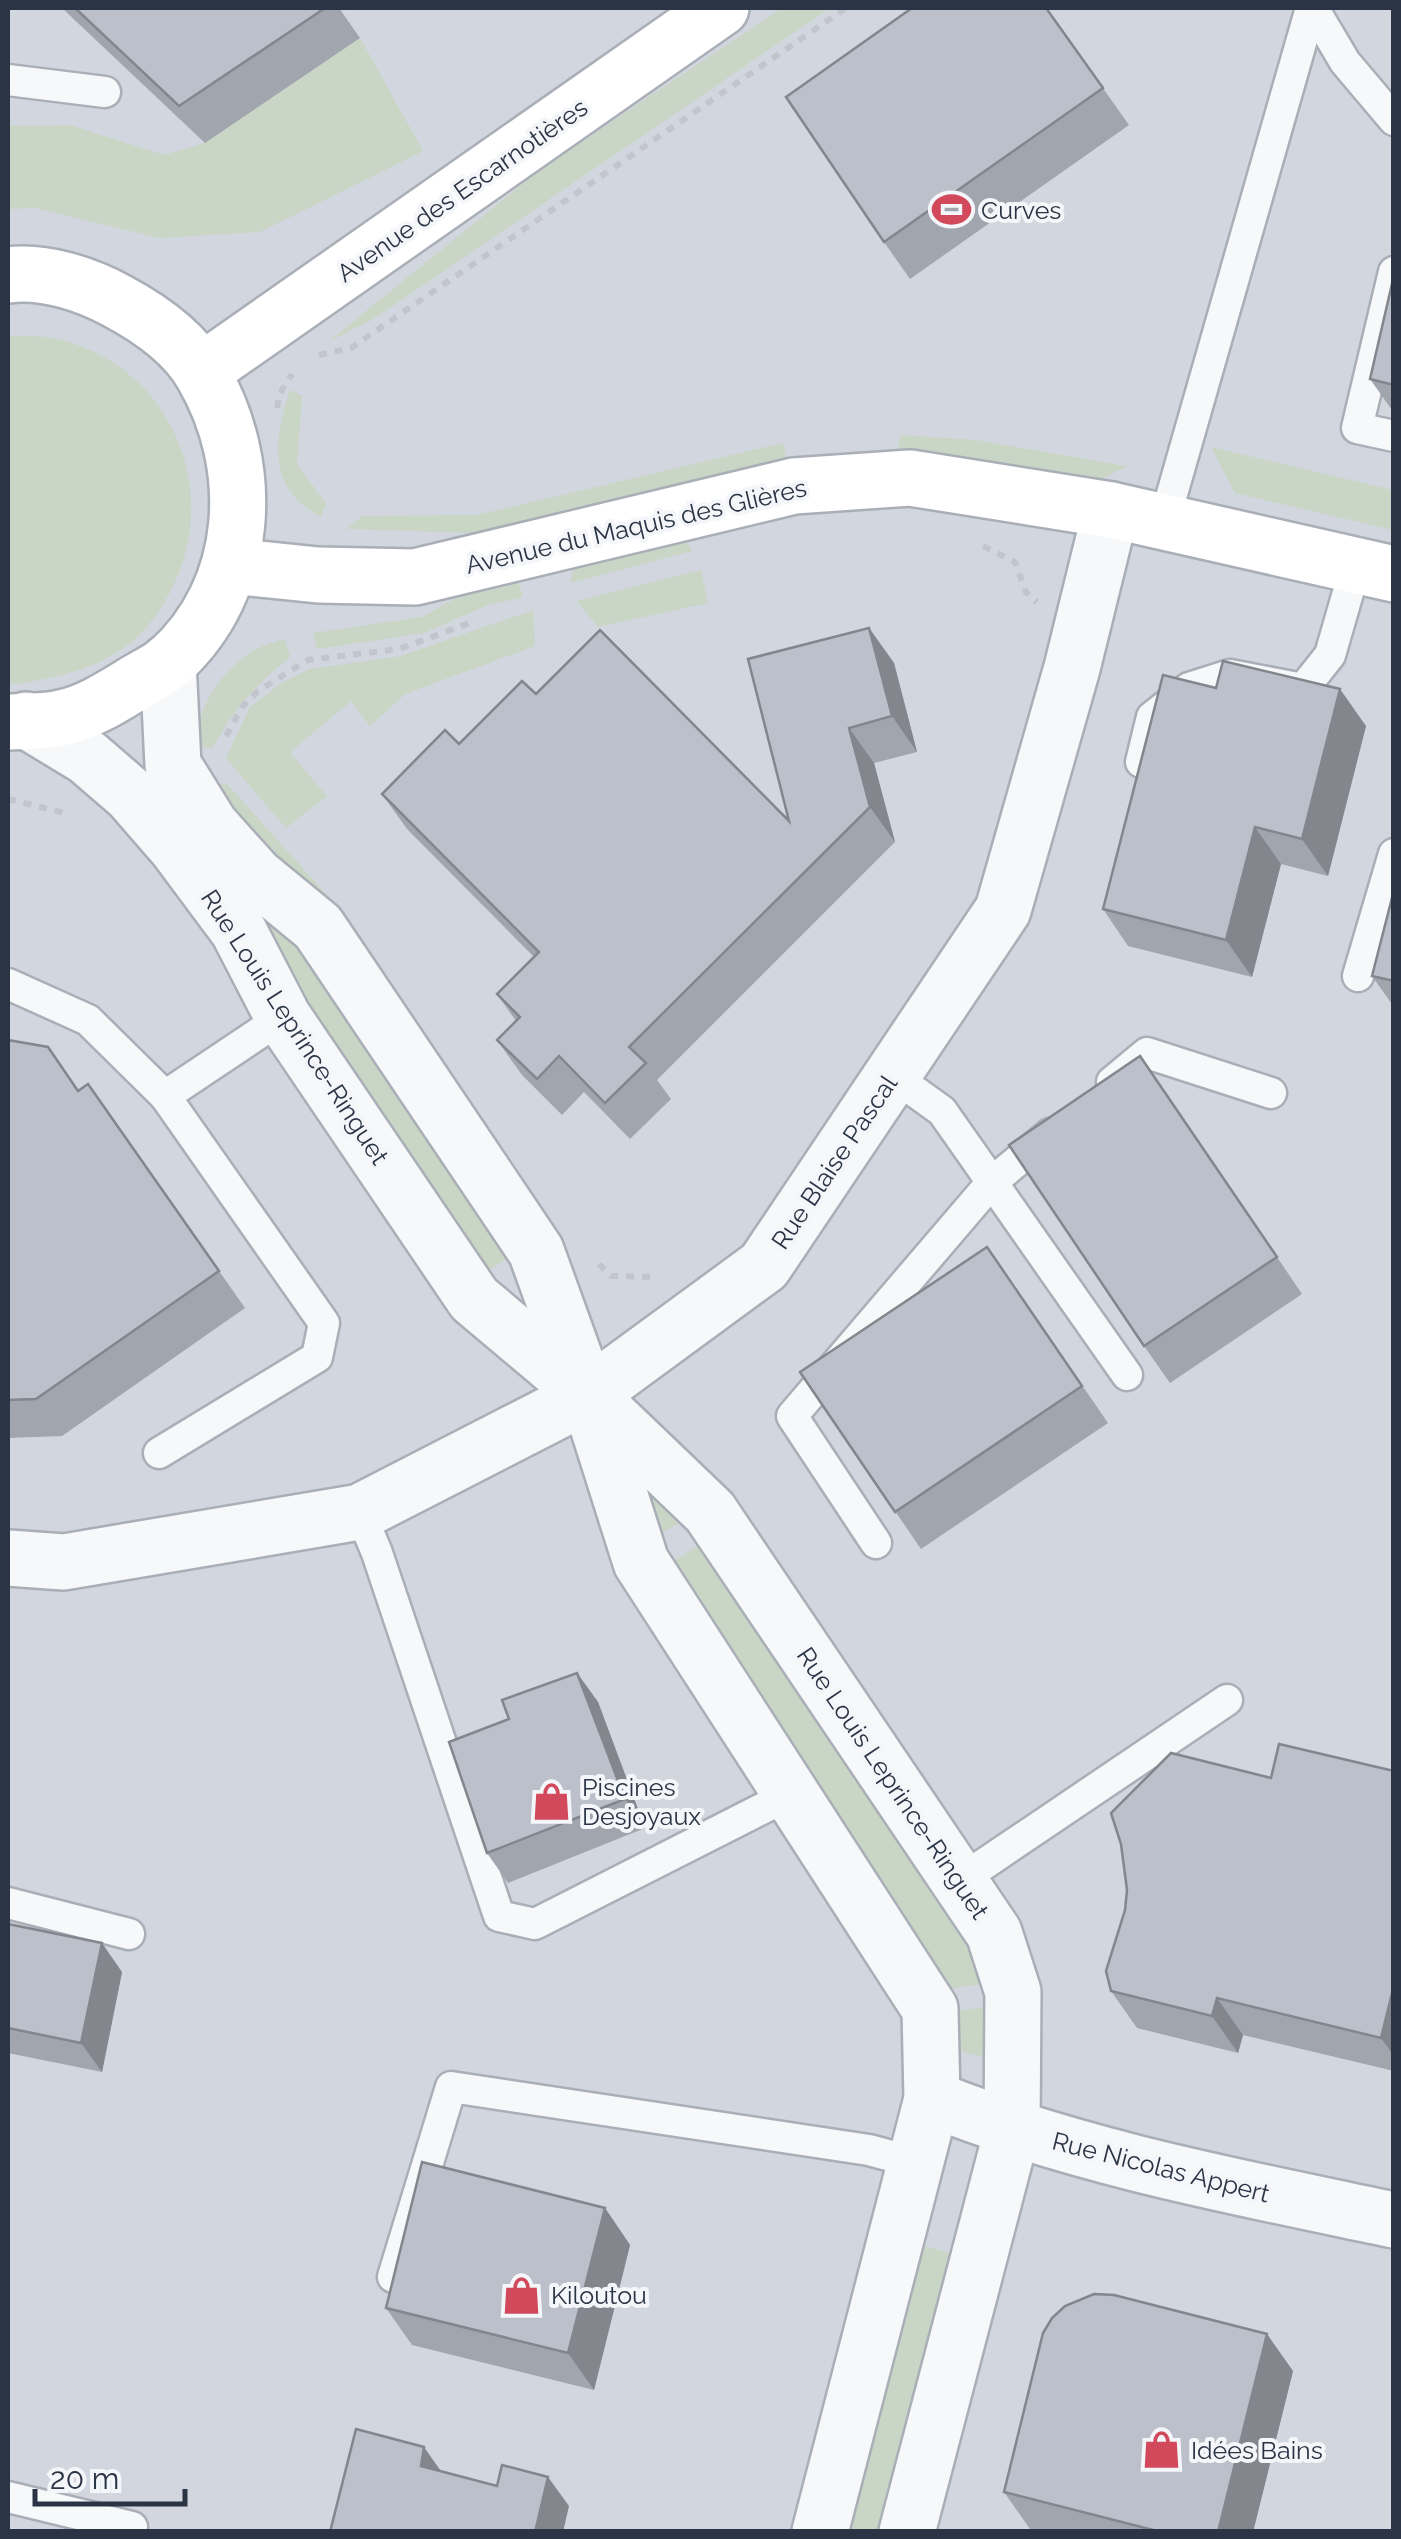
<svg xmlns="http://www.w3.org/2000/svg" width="1401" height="2539" font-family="Raleway,sans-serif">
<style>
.built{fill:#d2d6de}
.green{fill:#c9d6c5}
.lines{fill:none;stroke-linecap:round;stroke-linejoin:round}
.service-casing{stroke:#a9aeb7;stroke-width:35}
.minor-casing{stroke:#a9aeb7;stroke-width:60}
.secondary-casing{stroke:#a9aeb7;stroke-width:60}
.path{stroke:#c2c5cb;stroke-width:6;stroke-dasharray:8 8;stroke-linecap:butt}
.service{stroke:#f7f8fa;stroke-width:30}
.minor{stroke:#f7f8fa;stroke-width:55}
.secondary{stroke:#fff;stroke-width:55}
.wall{fill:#a1a5ae}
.shaded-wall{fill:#83868d}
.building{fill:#bbc0ca;stroke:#83868d;stroke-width:2.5}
.labels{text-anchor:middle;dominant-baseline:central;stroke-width:8;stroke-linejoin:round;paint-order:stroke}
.street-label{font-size:25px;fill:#2b3445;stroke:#f4f6f9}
.poi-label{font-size:25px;fill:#2b3445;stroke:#f4f6f9;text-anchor:start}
</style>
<rect width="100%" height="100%" fill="#e4e7ec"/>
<rect class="built" x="8" y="8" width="1385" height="2523"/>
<g class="green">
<path d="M782,8H830L375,318L328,342L541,169Z"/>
<path d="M360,38L423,151L260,232L159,238L36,208L8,209V126L70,125L164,155L205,143Z"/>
<path d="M8,336C22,337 39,335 53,338C162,361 219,474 178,575C167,601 149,631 124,648C90,671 56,677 17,684L8,682Z"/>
<path d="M290,390L302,396L297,464L326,504L321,517C266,487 274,441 290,390Z"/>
<path d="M901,435L976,440L1127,466L1103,478L897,451Z"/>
<path d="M783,443L787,460L476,533L347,529L362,516L477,515Z"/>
<path d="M1211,447L1393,490V530L1235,493Z"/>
<path d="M684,537L692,551L571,583L573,567Z"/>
<path d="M701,570L708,603L598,627L577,601Z"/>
<path d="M518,580L523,597L488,605L424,633L317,649L313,633L422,617L463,594Z"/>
<path d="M533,610L535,646L405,694L370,726L351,701L290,752L327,796L286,828L226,758L250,707L280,684L310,669L401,656Z"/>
<path d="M285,639L290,657C257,684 232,710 213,748H204C185,717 227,665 255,650C264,645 275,642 285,639Z"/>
<path d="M215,782L228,785L335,904L330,914L232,812Z"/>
<path d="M248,899L340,985L516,1252L475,1280L302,1017Z"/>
<path d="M671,1485L692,1515L649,1541L630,1510Z"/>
<path d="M709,1538L979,1947L990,1983L940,1990L667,1566Z"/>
<path d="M990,2006L991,2043L982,2057L955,2050L944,2013Z"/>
<path d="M909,2242L964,2257L894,2531L835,2532Z"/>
</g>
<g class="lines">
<defs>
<g id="service">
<path d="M1313,8L1345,62L1394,120"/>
<path d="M8,80L105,92"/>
<path d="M1394,272L1357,428L1394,436"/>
<path d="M1164,522L1311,8"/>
<path d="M1141,762L1152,717L1189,688L1230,675L1303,689L1330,655L1356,565"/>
<path d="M1358,976L1394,854"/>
<path d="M8,984L88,1020L165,1096"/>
<path d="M892,1075L942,1111L1127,1375"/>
<path d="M1112,1082L1147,1053L1271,1093"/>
<path d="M159,1453L317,1357L324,1323L165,1096L283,1017"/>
<path d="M360,1512L377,1553L499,1916L535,1924L791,1794"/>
<path d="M876,1543L792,1416L992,1182L1050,1134"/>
<path d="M959,1881L1227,1700"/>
<path d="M8,1903L129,1934"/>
<path d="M393,2277L451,2087L869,2150L917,2163"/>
<path d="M8,2497L132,2527L131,2532"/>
</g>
<g id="minor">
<path d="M168,662L173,765L211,826L256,876L318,927L536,1251L588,1395L710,1512L994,1933L1013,1992L1012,2131L907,2532"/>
<path d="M26,720L87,757L131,795L177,848L238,930L283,1017L474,1299L588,1395L641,1562L930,2009L932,2099L820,2532"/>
<path d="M8,1558L64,1562L360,1512L588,1395L764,1266L1003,910L1072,668L1111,510"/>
<path d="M932,2099C1082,2158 1237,2187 1394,2220"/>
</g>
<g id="secondary">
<path d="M8,275C43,270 86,284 117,301C149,318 184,342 203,375C256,466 251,588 169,662C158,671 142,678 130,686C109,699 86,713 61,718C44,722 25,721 8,722"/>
<path d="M202,371L721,8"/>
<path d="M230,566L318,575L415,577L794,486L910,478L1111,510L1394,574"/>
</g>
</defs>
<use href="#service" class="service-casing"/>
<use href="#minor" class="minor-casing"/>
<use href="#secondary" class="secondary-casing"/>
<g class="path">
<path d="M319,355L351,348L846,8"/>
<path d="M277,408L279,395L292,374"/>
<path d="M983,546L1015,562L1026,592L1037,602"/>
<path d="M226,736L242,707L258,691L308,660L399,649L475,621"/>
<path d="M8,799L69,814"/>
<path d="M599,1264L611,1276L656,1277"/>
</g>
<use href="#service" class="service"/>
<use href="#minor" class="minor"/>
<use href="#secondary" class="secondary"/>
</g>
<g class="wall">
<path d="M62,8H339L360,38L205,143Z"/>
<path d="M1046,8L1129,125L910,279L884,242Z"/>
<path d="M1394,275V413L1370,379Z"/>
<path d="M869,628L894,663L917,752L874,763L895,842L657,1080L671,1099L630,1139L584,1092L562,1115L522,1075L497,1040L516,1021L497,994L534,957L407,829L382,794L536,694L789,821Z"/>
<path d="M1366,726L1328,876L1281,864L1252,977L1128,946L1103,909Z"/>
<path d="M1394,890V1007L1372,976Z"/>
<path d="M8,1040L78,1090L88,1084L245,1308L62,1436L8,1438Z"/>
<path d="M1166,1093L1302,1294L1170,1383L1144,1346Z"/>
<path d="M987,1247L1108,1423L921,1549L800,1372Z"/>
<path d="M577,1673L598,1702L645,1828L508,1883L487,1853L509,1719Z"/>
<path d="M1394,1771V2071L1243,2035L1238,2053L1137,2028L1111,1991L1271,1778Z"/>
<path d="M8,1924L122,1972L102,2072L8,2053Z"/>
<path d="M605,2208L630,2245L594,2390L412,2345L386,2308Z"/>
<path d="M1293,2371L1253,2532H1041L1030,2529L1004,2492Z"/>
</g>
<g class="shaded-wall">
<path d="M869,628L894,663L917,752L892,716Z"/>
<path d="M1340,689L1366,726L1328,876L1302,839Z"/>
<path d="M849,728L874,763L895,842L870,807Z"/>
<path d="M1255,827L1281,864L1252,977L1226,940Z"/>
<path d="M577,1673L598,1702L645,1828L625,1799Z"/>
<path d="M102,1943L122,1972L102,2072L81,2043Z"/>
<path d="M1394,1985V2056L1381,2038Z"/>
<path d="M1217,1998L1243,2035L1238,2053L1212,2016Z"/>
<path d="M605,2208L630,2245L594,2390L568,2353Z"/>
<path d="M1267,2334L1293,2371L1253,2532H1218Z"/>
<path d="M424,2447L445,2477L421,2466Z"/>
<path d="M548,2477L569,2506L563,2532H535Z"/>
</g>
<g class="building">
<path d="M75,8H325L179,106Z"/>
<path d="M912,8H1046L1103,88L884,242L786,97Z"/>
<path d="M1394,275V385L1370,379Z"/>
<path d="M869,628L892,716L849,728L870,807L629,1047L646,1063L605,1103L559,1056L537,1079L497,1040L520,1017L497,994L539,952L382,794L445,730L459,744L522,681L536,694L600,630L789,821L748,659Z"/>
<path d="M1223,661L1340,689L1302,839L1255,827L1226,940L1103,909L1163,675L1216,688Z"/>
<path d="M1394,890V981L1372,976Z"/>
<path d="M8,1040L48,1047L78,1091L88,1084L219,1271L36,1399L8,1400Z"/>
<path d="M1140,1056L1277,1257L1144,1346L1009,1145Z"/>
<path d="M987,1247L1082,1386L895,1512L800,1372Z"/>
<path d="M577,1673L625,1799L487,1853L449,1742L509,1719L502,1700Z"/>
<path d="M1279,1744L1394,1771V1985L1381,2038L1217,1998L1212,2016L1111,1991L1106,1971L1125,1910L1127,1890L1121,1844L1111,1813L1171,1753L1271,1778Z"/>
<path d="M8,1924L102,1943L81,2043L8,2028Z"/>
<path d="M422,2162L605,2208L568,2353L386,2308Z"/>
<path d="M1094,2294L1114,2295L1267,2334L1218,2532H1161L1004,2492L1043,2333L1052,2318L1065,2306Z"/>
<path d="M356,2429L424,2447L421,2466L497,2486L502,2465L548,2477L535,2532H330Z"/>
</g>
<defs>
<symbol id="stadium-bare" viewBox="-9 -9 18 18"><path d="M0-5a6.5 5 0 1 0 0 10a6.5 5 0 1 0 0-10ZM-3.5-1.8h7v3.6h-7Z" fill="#d1495b" stroke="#f4f6f9" stroke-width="2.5" paint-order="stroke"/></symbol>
<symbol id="shop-bare" viewBox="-9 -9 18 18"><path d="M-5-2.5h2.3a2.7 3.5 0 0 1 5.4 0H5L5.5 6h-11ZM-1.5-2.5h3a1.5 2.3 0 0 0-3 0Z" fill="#d1495b" stroke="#f4f6f9" stroke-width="2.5" paint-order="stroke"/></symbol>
</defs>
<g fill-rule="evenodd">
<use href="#stadium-bare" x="924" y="182" width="55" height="55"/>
<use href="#shop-bare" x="524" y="1774" width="55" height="55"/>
<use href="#shop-bare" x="494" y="2268" width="55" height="55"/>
<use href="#shop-bare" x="1134" y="2422" width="55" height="55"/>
</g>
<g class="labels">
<g class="street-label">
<text transform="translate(462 190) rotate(-35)">Avenue des Escarnotières</text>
<text transform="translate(636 526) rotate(-13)">Avenue du Maquis des Glières</text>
<text transform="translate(295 1027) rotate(57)">Rue Louis Leprince-Ringuet</text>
<text transform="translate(834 1162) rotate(-56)">Rue Blaise Pascal</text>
<text transform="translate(893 1783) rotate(56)">Rue Louis Leprince-Ringuet</text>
<text transform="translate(1161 2167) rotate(14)">Rue Nicolas Appert</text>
</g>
<g class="poi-label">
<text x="981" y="210">Curves</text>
<text x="582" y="1787">Piscines<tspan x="582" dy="29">Desjoyaux</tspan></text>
<text x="551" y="2295">Kiloutou</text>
<text x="1191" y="2450">Idées Bains</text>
</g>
</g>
<rect width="1401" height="2539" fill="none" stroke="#2b3445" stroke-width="20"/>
<path d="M35 2489v15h150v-15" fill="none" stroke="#2b3445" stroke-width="5"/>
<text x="50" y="2489" font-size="30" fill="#2b3445" stroke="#f4f6f9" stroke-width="8" paint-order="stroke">20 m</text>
</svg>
